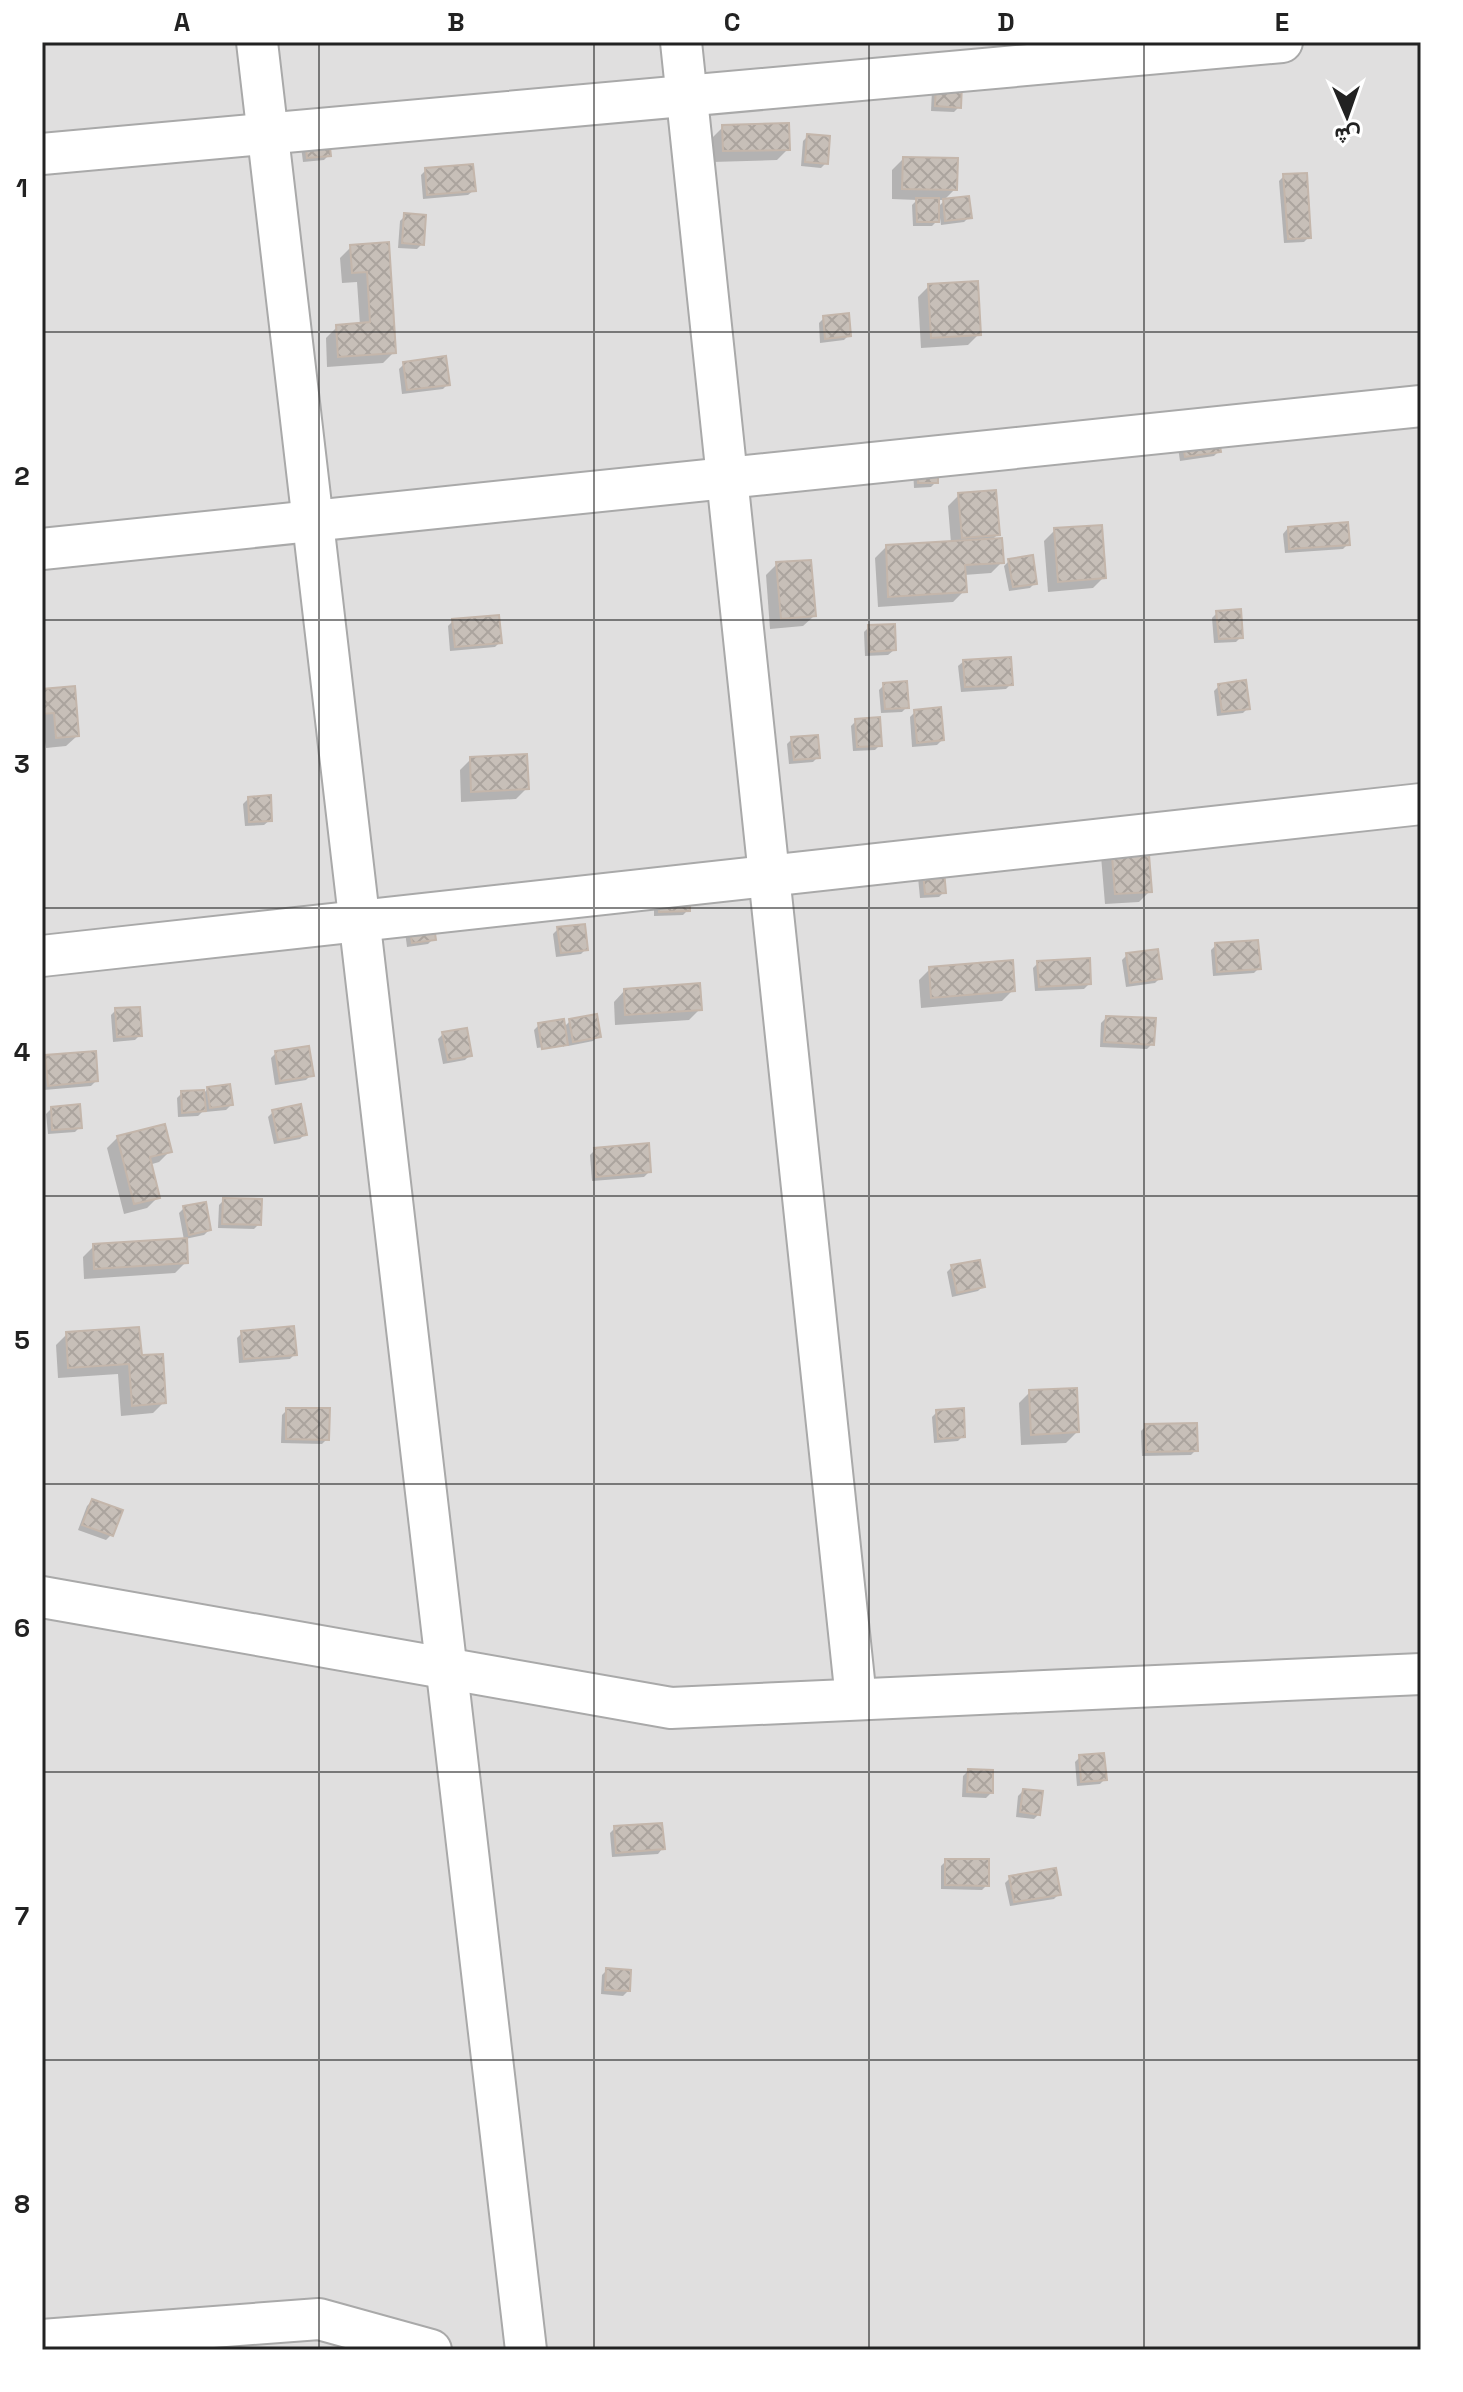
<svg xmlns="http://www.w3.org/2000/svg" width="1463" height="2392" font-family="'Space Grotesk',Vazirmatn,sans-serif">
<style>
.residential{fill:#e0dfdf}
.shadow{fill:#0003}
.building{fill:url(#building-cross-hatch);stroke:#c4b6ab;stroke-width:2}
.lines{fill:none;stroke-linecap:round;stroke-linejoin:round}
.street-casing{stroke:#a9a9a9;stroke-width:44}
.street{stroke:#fff;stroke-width:40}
.grid{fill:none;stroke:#222;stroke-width:2;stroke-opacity:0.55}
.neatline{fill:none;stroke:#222;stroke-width:3}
.grid-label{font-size:26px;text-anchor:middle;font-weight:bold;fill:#222}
</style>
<defs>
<pattern id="building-cross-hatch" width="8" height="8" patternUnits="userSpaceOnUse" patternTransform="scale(2)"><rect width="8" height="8" fill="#c7bfb8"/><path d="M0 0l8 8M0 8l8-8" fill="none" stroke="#aba49e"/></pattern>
</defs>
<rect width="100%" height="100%" fill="#f2efe9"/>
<rect class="residential" x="42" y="42" width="1379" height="2308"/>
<g class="shadow">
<path d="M932,90L959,107L954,112L931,111Z"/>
<path d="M723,127L788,149L777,160L712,162V138Z"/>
<path d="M299,131L329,155L324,160L303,162Z"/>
<path d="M808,136L826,163L821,168L801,166L803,141Z"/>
<path d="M903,159L955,189L944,200H937V208L944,201L969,217L964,222L941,225L940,218L932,226H913L912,205L917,200L892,199V170Z"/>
<path d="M426,170L474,190L468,195L423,199L421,175Z"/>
<path d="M1284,176L1309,237L1304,242L1284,243L1279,181Z"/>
<path d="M405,216L422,244L417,249L398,248L400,221Z"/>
<path d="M387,244L394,352L383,363L327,367L326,338L337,327L360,325L357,282L342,283L340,258L351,247Z"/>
<path d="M929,286L979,334L968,345L921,348L918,297Z"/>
<path d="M824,318L849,335L844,340L820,343L819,323Z"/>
<path d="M404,364L448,384L443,389L402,394L399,369Z"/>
<path d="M1177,441L1219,451L1214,456L1180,461Z"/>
<path d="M913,468L936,482L931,487L914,488Z"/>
<path d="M959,495L998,534L991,541L1002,562L991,573L964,575V591L953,602L878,607L875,558L886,547L951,543L948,506Z"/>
<path d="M1288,528L1348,544L1343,549L1285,553L1283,534Z"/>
<path d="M1055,530L1104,577L1093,588L1048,592L1044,541Z"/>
<path d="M1009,561L1035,583L1030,588L1009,591L1004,566Z"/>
<path d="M777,564L814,616L803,626L770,629L766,575Z"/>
<path d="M1217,613L1241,637L1236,642L1214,643L1212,618Z"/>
<path d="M453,621L500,642L495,647L450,651L448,626Z"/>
<path d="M869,627L894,650L888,655L865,656L864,632Z"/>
<path d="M964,661L1011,684L1006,689L961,692L958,666Z"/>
<path d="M884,685L907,707L902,712L881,713L879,690Z"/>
<path d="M1219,686L1248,708L1243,713L1217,716L1214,691Z"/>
<path d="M42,691L77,736L66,746L46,748L42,723Z"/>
<path d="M915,712L942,740L937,745L912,747L910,717Z"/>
<path d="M856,721L880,745L875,750L853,751L851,726Z"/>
<path d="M792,739L818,757L813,762L789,764L787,744Z"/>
<path d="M471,759L527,788L516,799L461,802L460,770Z"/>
<path d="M248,799L270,820L264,825L245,826L243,804Z"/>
<path d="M1112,845L1150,891L1139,902L1105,904L1101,856Z"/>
<path d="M917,867L944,892L939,897L920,898Z"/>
<path d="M654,894L688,910L683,915L654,916Z"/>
<path d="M404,924L433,939L428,944L407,947Z"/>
<path d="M558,929L586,949L581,954L556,957L553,934Z"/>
<path d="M1216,945L1259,968L1254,973L1213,976L1211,950Z"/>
<path d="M1127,955L1160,978L1155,983L1126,987L1122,960Z"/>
<path d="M1038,963L1089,984L1084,989L1035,991L1033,968Z"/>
<path d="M930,969L1013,990L1002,1001L921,1008L919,980Z"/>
<path d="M625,990L700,1009L689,1020L615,1025L614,1002Z"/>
<path d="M116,1010L140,1035L135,1040L113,1042L111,1015Z"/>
<path d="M1106,1018L1152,1044L1147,1049L1100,1047L1101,1023Z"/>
<path d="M570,1021L598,1036L593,1041L568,1046V1043L563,1047V1044L537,1048L534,1030L539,1025L564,1027Z"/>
<path d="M443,1034L470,1055L465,1060L443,1064L438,1039Z"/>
<path d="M276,1053L311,1075L306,1080L275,1085L271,1058Z"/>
<path d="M46,1057L96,1081L91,1086L44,1090L42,1061Z"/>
<path d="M208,1088L231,1105L226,1110L205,1112V1109L198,1116L178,1117L177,1098L182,1093L205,1092Z"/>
<path d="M51,1109L80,1127L75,1132L48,1134L46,1114Z"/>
<path d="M273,1112L305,1134L300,1139L274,1144L268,1117Z"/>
<path d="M118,1137L170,1151L159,1162L149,1165L158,1197L147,1208L124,1214L107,1148Z"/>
<path d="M595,1150L649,1172L644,1177L592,1181L590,1155Z"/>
<path d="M224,1200L259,1224L254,1229L218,1228L219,1205Z"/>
<path d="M184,1208L209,1230L204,1235L185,1239L186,1262L175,1273L84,1279L83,1257L94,1246L184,1240L179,1213Z"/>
<path d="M952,1267L983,1286L978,1291L952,1297L947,1272Z"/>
<path d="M242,1333L295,1354L290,1359L239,1363L237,1338Z"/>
<path d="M67,1334L140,1357L164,1402L153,1413L121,1416L118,1374L58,1378L56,1345Z"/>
<path d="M1030,1392L1077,1432L1066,1443L1021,1445L1019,1403Z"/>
<path d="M287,1410L327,1439L322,1444L281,1443L282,1415Z"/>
<path d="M937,1412L963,1436L958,1441L934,1443L932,1417Z"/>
<path d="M1146,1426L1196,1450L1191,1455L1142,1456L1141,1431Z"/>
<path d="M92,1501L111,1535L106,1540L78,1530L87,1506Z"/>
<path d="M1080,1757L1105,1779L1100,1784L1077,1786L1075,1762Z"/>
<path d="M968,1771L991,1793L986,1798L962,1797L963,1776Z"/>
<path d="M1023,1791L1039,1814L1034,1819L1016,1817L1018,1796Z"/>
<path d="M615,1828L662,1849L658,1854L612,1857L610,1833Z"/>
<path d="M946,1861L987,1885L982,1890L941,1889V1866Z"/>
<path d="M1010,1878L1059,1894L1054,1899L1010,1906L1005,1883Z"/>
<path d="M607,1970L628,1991L623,1996L601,1994L602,1975Z"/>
</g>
<g class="building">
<path d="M936,83L962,84L961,108L935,106Z"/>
<path d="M327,121L331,156L307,158L303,124Z"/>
<path d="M789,123L790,150L723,151L722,125Z"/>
<path d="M807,134L830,136L828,164L805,162Z"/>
<path d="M903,157L958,158L957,190L902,189Z"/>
<path d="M473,164L476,191L427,195L425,168Z"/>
<path d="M1307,173L1311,238L1288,239L1283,174Z"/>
<path d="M969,196L972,218L945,221L943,199Z"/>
<path d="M916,198H939V222H917Z"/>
<path d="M404,213L426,215L424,245L402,243Z"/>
<path d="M389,242L396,353L338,357L336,325L370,322L367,272L352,273L350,245Z"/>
<path d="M978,281L981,335L931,338L928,284Z"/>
<path d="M849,313L851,336L825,339L823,316Z"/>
<path d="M446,356L450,385L407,390L403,362Z"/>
<path d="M1217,429L1221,452L1185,457L1181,434Z"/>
<path d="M938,460V483H918L917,461Z"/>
<path d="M996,490L1000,535L962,538L958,493Z"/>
<path d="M1348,522L1350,545L1289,549L1288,527Z"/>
<path d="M1102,525L1106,578L1058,582L1054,528Z"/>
<path d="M1002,538L1004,563L965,565L967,592L888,597L886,545Z"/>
<path d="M1033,555L1037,584L1013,587L1008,559Z"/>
<path d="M811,560L816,616L781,619L776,562Z"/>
<path d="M1241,609L1243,638L1219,639L1216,611Z"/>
<path d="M499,615L502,643L455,647L452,619Z"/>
<path d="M895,624L896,650L869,652L868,625Z"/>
<path d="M1011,657L1013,685L965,687L963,660Z"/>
<path d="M1246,680L1250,709L1222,712L1218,684Z"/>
<path d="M907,681L909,708L885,709L883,683Z"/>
<path d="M75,686L79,736L56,738L54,713L42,714V689Z"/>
<path d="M941,707L944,740L917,743L914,710Z"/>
<path d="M880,717L882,746L857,747L855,719Z"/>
<path d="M818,735L820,758L794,760L791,737Z"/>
<path d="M527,754L529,789L471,792L470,757Z"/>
<path d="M271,795L272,821L249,822L248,797Z"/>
<path d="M1148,842L1152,892L1115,894L1111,843Z"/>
<path d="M943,859L946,893L925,894L922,860Z"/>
<path d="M690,886V911L659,912L658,887Z"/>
<path d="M432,914L436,940L412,943L408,917Z"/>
<path d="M585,924L588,950L561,953L557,927Z"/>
<path d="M1258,940L1261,969L1217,972L1215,943Z"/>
<path d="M1158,949L1162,979L1130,983L1126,953Z"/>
<path d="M1090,958L1091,984L1039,987L1037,961Z"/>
<path d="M1013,960L1015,991L931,998L929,967Z"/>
<path d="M700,983L702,1010L625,1015L624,989Z"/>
<path d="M140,1007L142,1036L117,1037L115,1008Z"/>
<path d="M597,1014L601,1037L573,1042L569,1019Z"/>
<path d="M1106,1016L1156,1018L1154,1045L1104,1042Z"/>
<path d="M564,1019L568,1045L542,1049L538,1023Z"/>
<path d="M467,1028L472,1056L448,1060L442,1032Z"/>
<path d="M309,1046L314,1076L280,1081L275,1051Z"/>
<path d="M96,1051L98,1081L48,1086L45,1055Z"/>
<path d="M230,1084L233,1105L210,1108L207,1087Z"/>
<path d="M204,1090L206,1111L182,1113L181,1091Z"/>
<path d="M80,1104L82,1128L52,1130L51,1107Z"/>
<path d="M301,1104L307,1135L278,1140L272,1110Z"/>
<path d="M165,1124L172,1152L150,1157L160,1198L134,1204L117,1136Z"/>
<path d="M649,1143L651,1172L596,1177L594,1148Z"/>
<path d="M223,1198L262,1199L261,1225L222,1224Z"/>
<path d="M206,1202L211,1230L189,1235L183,1206Z"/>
<path d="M187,1238L188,1263L94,1269L93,1244Z"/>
<path d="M980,1260L985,1287L957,1293L951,1265Z"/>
<path d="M294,1326L297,1355L244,1359L241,1331Z"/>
<path d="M139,1327L142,1355L163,1354L166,1403L132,1406L129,1364L68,1368L66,1332Z"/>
<path d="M1077,1388L1079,1432L1031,1435L1029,1390Z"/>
<path d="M286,1408H330L329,1440L286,1439Z"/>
<path d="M964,1408L965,1437L938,1439L936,1410Z"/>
<path d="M1197,1423L1198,1451L1146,1452L1145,1424Z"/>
<path d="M92,1499L123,1510L113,1536L82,1525Z"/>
<path d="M1104,1753L1107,1780L1081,1782L1079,1755Z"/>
<path d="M968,1769L993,1770V1793L967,1792Z"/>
<path d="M1023,1789L1043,1791L1040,1815L1020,1812Z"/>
<path d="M662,1823L665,1849L616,1853L614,1826Z"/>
<path d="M945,1859H989V1886L945,1885Z"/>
<path d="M1056,1868L1061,1895L1014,1902L1009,1876Z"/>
<path d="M606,1968L631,1970L630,1991L605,1990Z"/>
</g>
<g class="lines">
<defs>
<g id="street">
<path d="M257,42L526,2350"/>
<path d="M681,42L856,1699"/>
<path d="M42,154L1282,42"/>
<path d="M42,549L1421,406"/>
<path d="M42,956L1421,804"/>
<path d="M42,1597L671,1708L1421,1674"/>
<path d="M42,2340L319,2319L431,2350"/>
</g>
</defs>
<use href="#street" class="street-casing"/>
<use href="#street" class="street"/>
</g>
<path class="grid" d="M319,42V2350M594,42V2350M869,42V2350M1144,42V2350M42,332H1421M42,620H1421M42,908H1421M42,1196H1421M42,1484H1421M42,1772H1421M42,2060H1421"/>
<rect width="1463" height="2392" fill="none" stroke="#ffffff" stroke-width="88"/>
<g transform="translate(1347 116) rotate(178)" stroke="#ffffff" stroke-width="6" paint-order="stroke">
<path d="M0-6L14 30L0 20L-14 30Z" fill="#222222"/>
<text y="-12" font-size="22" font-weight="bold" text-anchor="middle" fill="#222222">ش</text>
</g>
<rect x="44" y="44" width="1375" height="2304" class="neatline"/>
<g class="grid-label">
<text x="182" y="31">A</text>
<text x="456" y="31">B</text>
<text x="732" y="31">C</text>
<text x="1006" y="31">D</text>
<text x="1282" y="31">E</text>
<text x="22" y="197">1</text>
<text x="22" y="485">2</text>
<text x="22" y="773">3</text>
<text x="22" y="1061">4</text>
<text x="22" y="1349">5</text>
<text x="22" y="1637">6</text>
<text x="22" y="1925">7</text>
<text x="22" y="2213">8</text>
</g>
</svg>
